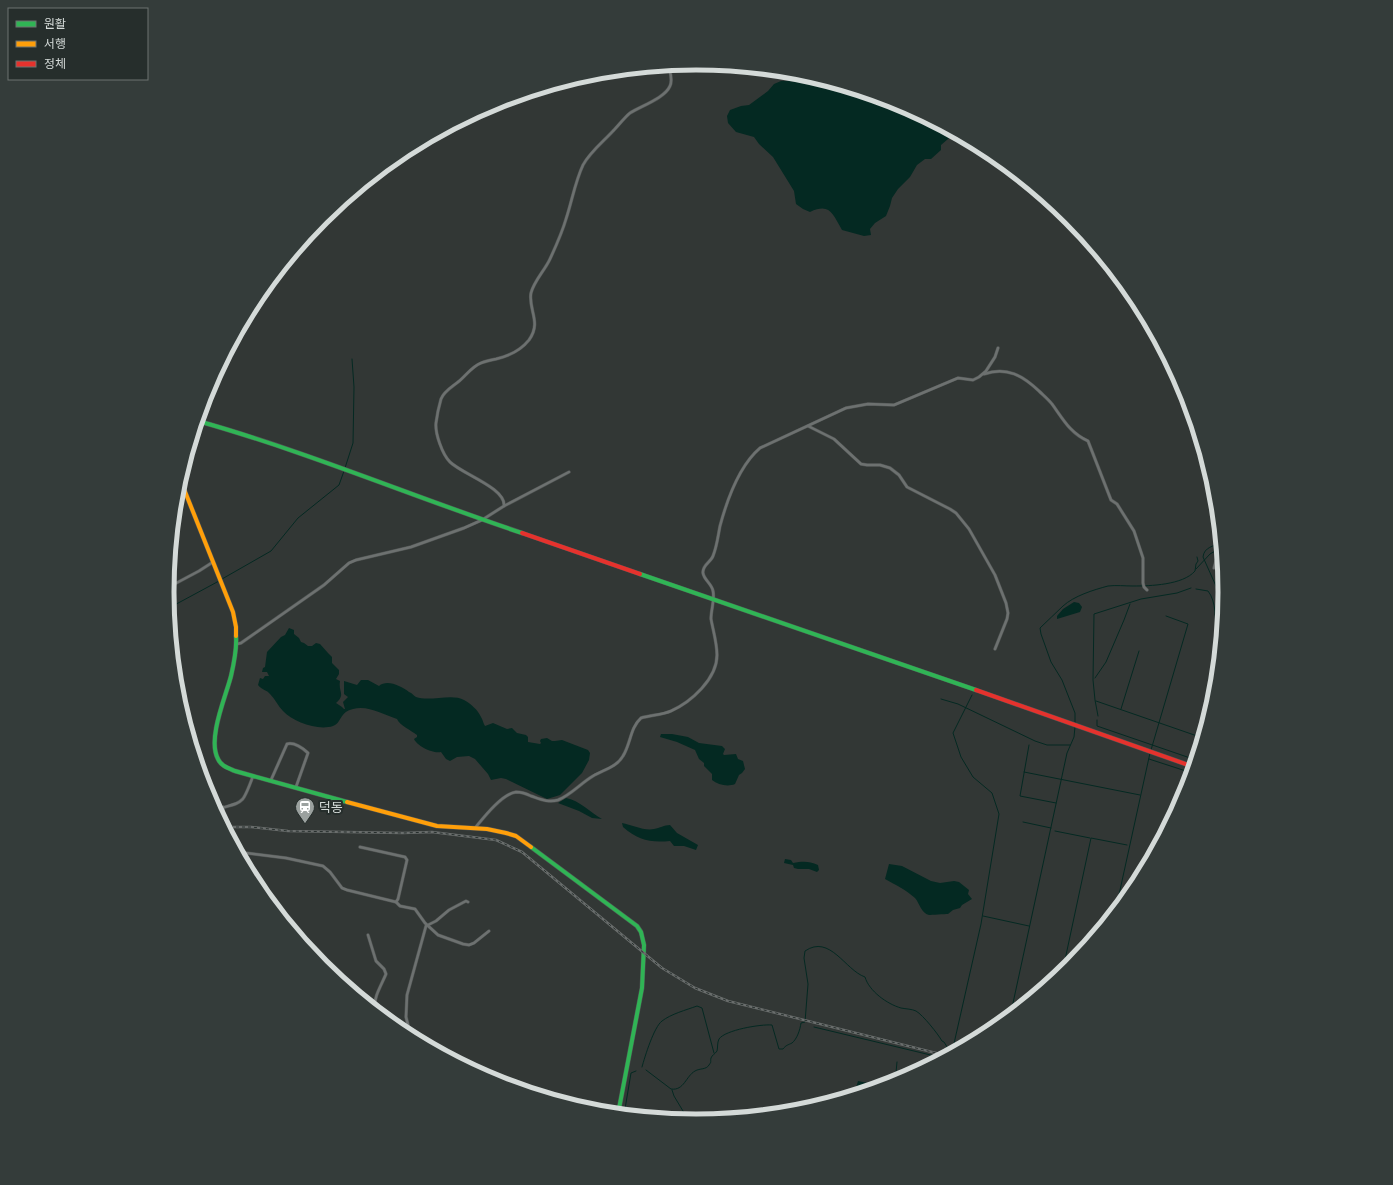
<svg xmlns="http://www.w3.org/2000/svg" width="1393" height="1185" font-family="'Golos Text','Noto Sans KR',sans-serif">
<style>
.water{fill:#042922}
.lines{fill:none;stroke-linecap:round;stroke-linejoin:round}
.stream{stroke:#042922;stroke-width:1}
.street-casing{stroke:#4f5352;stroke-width:3.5}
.fast-casing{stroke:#4f5352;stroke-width:5}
.slow-casing{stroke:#4f5352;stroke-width:5}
.jam-casing{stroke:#4f5352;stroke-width:5}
.street{stroke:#6d7170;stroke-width:2.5}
.fast{stroke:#30b455;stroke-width:4}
.slow{stroke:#ff9f0a;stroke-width:4}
.jam{stroke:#e5322d;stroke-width:4}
.rail-casing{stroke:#696d6c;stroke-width:2.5}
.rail{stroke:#262e2c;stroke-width:1;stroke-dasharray:3;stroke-linecap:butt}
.labels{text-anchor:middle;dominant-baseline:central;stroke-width:4;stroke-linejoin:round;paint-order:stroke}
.poi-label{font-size:13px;fill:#d4dad8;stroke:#262e2c;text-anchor:start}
.rim{fill:none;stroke:#d4dad8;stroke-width:5}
</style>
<rect width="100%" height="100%" fill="#323735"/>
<g class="water">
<path d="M808,76L899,103L955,133L941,145V150L931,159H925L917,165L910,177L898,189L892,198L890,206L886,216L875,223L870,229L871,235L864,236L842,230C832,213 830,203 810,212L803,209L796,204L794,191L773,157L759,144L754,137L736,132L728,123L727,116L730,110L741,106L749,105L768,91L774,84L781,81H789L798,82L806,79Z"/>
<path d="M1074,602L1079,603L1082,607L1080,612L1057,619V616L1063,609Z"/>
<path d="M289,628L294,630V634L299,638L301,642L304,643L308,646H312L316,643L320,644L328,653L332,657V663L339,670V674L336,679L340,681C338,692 346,694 336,703L342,707L344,709H345L343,702L348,697L344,694V681L357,685L361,680H368L379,686C387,679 401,686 409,692C412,693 414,696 416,697C430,702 452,693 464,700C471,704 478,710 481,717C483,720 483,723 485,726L493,723L507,729L512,728L517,733L526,735L528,737V742L540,744L541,743L540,741L541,739L547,738L552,741H555L562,740L588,750L590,753L589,760L582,773L560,795L547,799L506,779L501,778L491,780L488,774L475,759L469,756L457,757L450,761L446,759L441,752C433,754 417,746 414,739L417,737V735C411,730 400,726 397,719C382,714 368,705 353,709C339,712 342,723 333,726C318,731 293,722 283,711C278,706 275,699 270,694C267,690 262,690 258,685L260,678L263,679L265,676H269L267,672H262L263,668L265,667L267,652L281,637L285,635Z"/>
<path d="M661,734H672L688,737L699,743L722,746L725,749L723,754L724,755L736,754L738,759L743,761L745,769L742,773L739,775L735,784C728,787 718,785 712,780V774L704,766V763L699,759L695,750L677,742L660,737Z"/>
<path d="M566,798C579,800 591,813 602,819L592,818L579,811L558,803Z"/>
<path d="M622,823C632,825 644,831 654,829C660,828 664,825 670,825L677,833L698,845L696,850L684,846H674L670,841C650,843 638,840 623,827Z"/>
<path d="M785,859L791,860L793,863C803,861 809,861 818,865L819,870L817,872L809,869H798L794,868L793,865L784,863Z"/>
<path d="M889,864L902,866L931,881L940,883L954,881L959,882L969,890L968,894L972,899L962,905L960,908L953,910L948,914C945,914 931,915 929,915C921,913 920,904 915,898C906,890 896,885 885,879Z"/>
<path d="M858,1081L873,1084L882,1082L884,1084L888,1085L870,1091L856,1092L855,1091Z"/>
</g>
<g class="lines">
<g class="stream">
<path d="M345,468L353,443L354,387L352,359"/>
<path d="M1221,543C1214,546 1204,547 1203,557L1220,595L1224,612"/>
<path d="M1196,569L1210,554L1222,547"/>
<path d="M222,579L271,551L298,518L339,485L344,471"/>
<path d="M1196,589L1208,591C1224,611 1209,664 1211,690C1211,694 1213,698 1214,702"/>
<path d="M169,608L219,581"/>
<path d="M1218,675L1219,668"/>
<path d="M1095,678L1106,662L1124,620L1130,604"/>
<path d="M941,699L958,704L1035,741L1047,745H1070"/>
<path d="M1096,701L1203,738"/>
<path d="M1121,709L1139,651"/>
<path d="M1098,716L1095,700L1093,680L1094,614L1141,599L1177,593L1191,588"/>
<path d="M1097,720V726L1196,760"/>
<path d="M1075,723V713L1062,680L1051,662L1041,634L1040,628C1048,621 1055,613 1063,606C1074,596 1093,590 1108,586C1116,585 1125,586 1133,586C1150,586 1183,585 1195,571L1196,564L1198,561L1197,557"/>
<path d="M1029,745L1020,796L1056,803"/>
<path d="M1151,750L1188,624L1166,616"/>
<path d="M1149,759L1192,773"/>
<path d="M1024,772L1140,795"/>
<path d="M1023,822L1051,828"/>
<path d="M1055,831L1090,838"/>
<path d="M1115,913L1150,753"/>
<path d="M983,916L1029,926"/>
<path d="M1062,974L1091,838L1127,845"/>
<path d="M1010,1017L1067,753L1074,737L1075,727"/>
<path d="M814,1027L943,1058"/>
<path d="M955,1052L953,1048L981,924L999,814L992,793L973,777L961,757L953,733L972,695"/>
<path d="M642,1067C645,1056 654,1027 662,1021C671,1014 686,1010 697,1006L702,1008L714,1053"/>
<path d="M646,1070L671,1089C684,1091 686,1076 695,1071C700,1068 706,1070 709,1065C712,1061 710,1062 711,1058C712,1055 715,1054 717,1051C718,1047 717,1043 719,1039C725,1030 761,1024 772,1025L779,1049H783C786,1045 788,1045 792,1043C797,1039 800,1030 801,1023L805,1022L808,984L804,958L805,951C830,934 845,970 865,977C869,991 887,1004 901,1008C906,1009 912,1009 916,1011C923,1015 938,1034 942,1041L944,1042L949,1050H954"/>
<path d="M895,1083L897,1062"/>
<path d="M672,1090L674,1096L689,1121"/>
<path d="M836,1101L852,1094L855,1092"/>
<path d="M823,1103L826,1104"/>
<path d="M624,1115L631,1073L636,1071"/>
</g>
<defs>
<g id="street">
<path d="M984,374C1007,366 1023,376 1039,391C1043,395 1048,399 1052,404C1063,419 1070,433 1088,441L1111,500L1117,504L1134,531L1143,558V583L1144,587L1147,590"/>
<path d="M808,426L834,439L861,464L867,465H880L890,468L899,475L907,487L950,509L956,513L969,529L995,575L1006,603L1008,613L1007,619L995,649"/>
<path d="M504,506C506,488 462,474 450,462C442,454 435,433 436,423C437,415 439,406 441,399C444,391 452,387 458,382C466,376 471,367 481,363C486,361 491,360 496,359C509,356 521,350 529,340C542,322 528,310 531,293C534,281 545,270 550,259C556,246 562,233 566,219C572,201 575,182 583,165C590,152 604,141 613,131C619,125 624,118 630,113C641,106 665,98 670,86C673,80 670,72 669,66"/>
<path d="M1214,568L1216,561L1222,555"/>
<path d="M167,588L199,571L213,562"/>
<path d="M237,644L241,643L324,585L349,563L356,560L411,547L464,528L482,520L504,506L569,472"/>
<path d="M271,780L287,744C294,742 303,748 308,753L296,787"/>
<path d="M223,807C222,826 230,835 237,851"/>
<path d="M215,810C244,801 242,806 253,776"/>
<path d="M475,828C484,817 502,794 516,792C521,792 527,794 531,796C540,799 548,803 558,800C571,795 581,783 593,776C603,770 617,767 623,756C631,743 630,728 641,718C651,715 662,715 671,711C691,702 717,679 717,655C717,643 713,630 711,619C711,609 715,600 713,591C712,584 704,580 703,573C702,565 711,562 713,556C717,546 718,536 720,526C727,500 739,466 760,448L846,408L868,404L894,405L958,378L973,380L979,377L986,371L995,357L998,348"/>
<path d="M238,852L286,858L323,866L330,872L342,888L347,890L396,902L398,899L407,860L405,857L360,847"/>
<path d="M246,868C259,879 265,886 269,903"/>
<path d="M396,902L400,906L415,909L425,923L438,935L463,944L469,945L474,943L489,931"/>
<path d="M368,935L376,961L384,969L386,974C381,986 374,996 374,1010"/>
<path d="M411,1037L406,1017L407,995L426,926L436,921L449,910L466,901L468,902"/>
</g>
<g id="fast">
<path d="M198,421C308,452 414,497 522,533"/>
<path d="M640,574L976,690"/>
<path d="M236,636C237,649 234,663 231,676C226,696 207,739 218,759C221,766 228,768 235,771L347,802"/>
<path d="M531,847L637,926L641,932L644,945L642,988L618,1114"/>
</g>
<g id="slow">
<path d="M180,479L233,612L236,627V636"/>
<path d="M347,802L437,826L487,829L506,833L516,836L531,847"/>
</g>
<g id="jam">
<path d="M522,533L640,574"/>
<path d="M976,690L1194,767"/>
</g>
</defs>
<use href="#street" class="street-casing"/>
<use href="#fast" class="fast-casing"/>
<use href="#slow" class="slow-casing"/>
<use href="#jam" class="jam-casing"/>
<use href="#street" class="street"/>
<use href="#fast" class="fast"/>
<use href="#slow" class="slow"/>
<use href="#jam" class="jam"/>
<defs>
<path id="rail" d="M224,827H251L288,831L403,833L432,832L496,840L522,852L662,968L695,988L728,1001L948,1056"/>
</defs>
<use href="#rail" class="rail-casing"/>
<use href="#rail" class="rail"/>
</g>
<defs>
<symbol id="station-pin" viewBox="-11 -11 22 30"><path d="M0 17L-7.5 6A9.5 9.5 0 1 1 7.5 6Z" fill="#9ba19f" stroke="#262e2c"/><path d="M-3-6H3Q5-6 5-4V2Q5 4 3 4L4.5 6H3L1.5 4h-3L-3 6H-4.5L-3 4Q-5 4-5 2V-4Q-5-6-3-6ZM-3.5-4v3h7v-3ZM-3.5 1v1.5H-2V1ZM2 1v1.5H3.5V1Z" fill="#fff"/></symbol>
</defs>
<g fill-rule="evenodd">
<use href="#station-pin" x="294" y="796" width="22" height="30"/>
</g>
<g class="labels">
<g class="poi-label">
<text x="319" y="807">덕동</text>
</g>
</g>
<path d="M0 0H1393V1185H0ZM174 592a522 522 0 1 1 1044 0a522 522 0 1 1-1044 0Z" fill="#343c3a" fill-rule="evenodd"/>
<path class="rim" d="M174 592a522 522 0 1 1 1044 0a522 522 0 1 1-1044 0Z"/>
<rect x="8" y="8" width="140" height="72" fill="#262e2c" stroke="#6c7371"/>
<rect x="16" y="21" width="20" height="6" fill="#30b455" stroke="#6c7371"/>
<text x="44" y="28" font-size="12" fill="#d4dad8">원활</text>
<rect x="16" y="41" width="20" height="6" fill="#ff9f0a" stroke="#6c7371"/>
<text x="44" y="48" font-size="12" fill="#d4dad8">서행</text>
<rect x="16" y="61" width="20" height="6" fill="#e5322d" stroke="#6c7371"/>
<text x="44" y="68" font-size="12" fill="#d4dad8">정체</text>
</svg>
